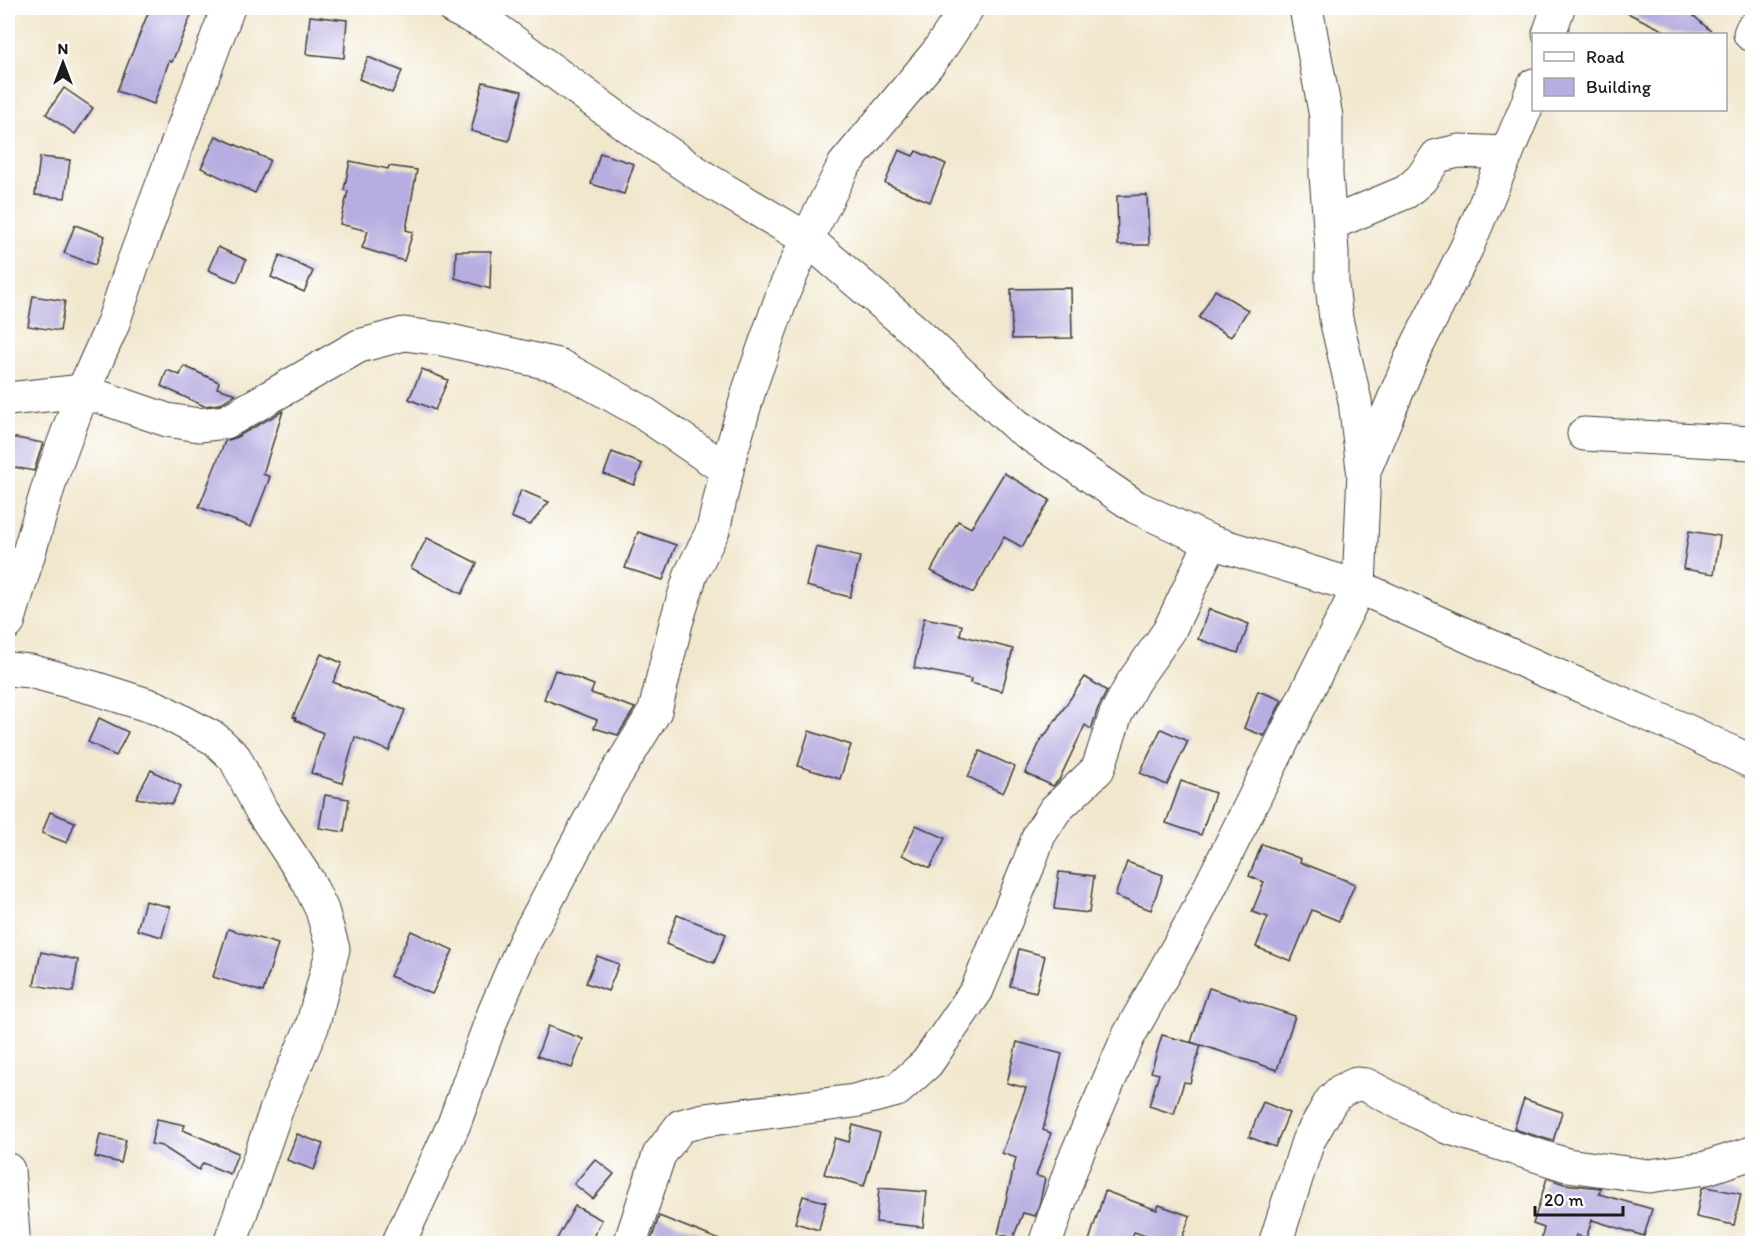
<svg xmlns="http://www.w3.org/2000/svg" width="1760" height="1251" font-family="Itim,sans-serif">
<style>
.building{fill:#b7ade0}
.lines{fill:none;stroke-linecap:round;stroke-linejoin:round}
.minor-casing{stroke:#3c3a37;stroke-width:35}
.minor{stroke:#fff;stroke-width:33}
</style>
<rect width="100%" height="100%" fill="#fff"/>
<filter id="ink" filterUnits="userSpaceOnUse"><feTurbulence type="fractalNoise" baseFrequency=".0167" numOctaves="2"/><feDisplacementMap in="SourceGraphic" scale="12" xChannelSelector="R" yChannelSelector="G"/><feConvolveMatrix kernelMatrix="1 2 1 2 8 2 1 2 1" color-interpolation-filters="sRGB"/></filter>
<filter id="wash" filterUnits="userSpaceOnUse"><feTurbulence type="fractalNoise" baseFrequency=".008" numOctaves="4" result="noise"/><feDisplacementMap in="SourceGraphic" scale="24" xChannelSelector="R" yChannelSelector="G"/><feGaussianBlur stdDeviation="1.35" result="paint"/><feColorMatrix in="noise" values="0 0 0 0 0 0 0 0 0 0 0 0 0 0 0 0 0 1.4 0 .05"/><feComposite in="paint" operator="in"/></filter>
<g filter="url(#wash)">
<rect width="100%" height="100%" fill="#f1e7cd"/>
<g id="blocks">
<g class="building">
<path d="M150,8H194L172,62L169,61L154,104L117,91Z"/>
<path d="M1617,8H1685L1714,34H1671Z"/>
<path d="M310,16L347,20L344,58L306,54Z"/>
<path d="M368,57L402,71L392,93L359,79Z"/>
<path d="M483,82L522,91L509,141L471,131Z"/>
<path d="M64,88L93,108L75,134L46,114Z"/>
<path d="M216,136L270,160L255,193L201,168Z"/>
<path d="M899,150L913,156L916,151L946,164L930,202L885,183Z"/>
<path d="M600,153L634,164L624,194L591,184Z"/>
<path d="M40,157L70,160L65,198L35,195Z"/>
<path d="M350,161L388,169L389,166L417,170L406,230L413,232L404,261L362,248L368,231L340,224L348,191L344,190Z"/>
<path d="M1147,195L1149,245H1118L1117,196Z"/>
<path d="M75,225L105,236L95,265L64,253Z"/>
<path d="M218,247L246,260L237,282L208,270Z"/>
<path d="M456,251H491L490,289L455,278Z"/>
<path d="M280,255L313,271L304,292L271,277Z"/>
<path d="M1071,288L1072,338L1012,339L1011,289Z"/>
<path d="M1215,290L1248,310L1231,337L1199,318Z"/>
<path d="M33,296L65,301L60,331L28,326Z"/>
<path d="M184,366L219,382L217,388L236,394L220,404L204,406L161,386L167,370L180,375Z"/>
<path d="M422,369L448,380L435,410L409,399Z"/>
<path d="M283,411L263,474L270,477L251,527L199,507L225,441L235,438Z"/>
<path d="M11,437L43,443L34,471L8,466Z"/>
<path d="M612,452L642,464L634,485L604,474Z"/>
<path d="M1004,473L1050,500L1022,547L1004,537L973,593L931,571L958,521L971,528Z"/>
<path d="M521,490L549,502L530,525L511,517Z"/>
<path d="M1689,531L1720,536L1714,574L1683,569Z"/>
<path d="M638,532L676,545L663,580L625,568Z"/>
<path d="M427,538L477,563L462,594L411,568Z"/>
<path d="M816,547L860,557L850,597L806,586Z"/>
<path d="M1209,609L1249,624L1238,653L1198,639Z"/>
<path d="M924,618L962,625L960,635L1013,649L1002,691L970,683L971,679L914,668Z"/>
<path d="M321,654L342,663L333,682L405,710L389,751L355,737L342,783L311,773L323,733L295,720L296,718L293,717Z"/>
<path d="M555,670L594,685L591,693L635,708L618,735L594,728L597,720L544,699Z"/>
<path d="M1085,677L1107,691L1098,708L1091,729L1085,725L1059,780L1053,786L1025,773L1043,736L1044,737Z"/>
<path d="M1258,691L1282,700L1264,736L1244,728Z"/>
<path d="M99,718L128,732L116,756L88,742Z"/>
<path d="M1161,729L1188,741L1167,785L1140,773Z"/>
<path d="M809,731L851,745L840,779L798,766Z"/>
<path d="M980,751L1015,767L1003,793L968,777Z"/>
<path d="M151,770L181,786L172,804L136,798Z"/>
<path d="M1181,781L1215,793L1201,835L1166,823Z"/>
<path d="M325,795L349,799L344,832L319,828Z"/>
<path d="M50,812L75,822L67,843L42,833Z"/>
<path d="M916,825L945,838L930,868L902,855Z"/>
<path d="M1262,844L1301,859L1300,862L1355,884L1339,921L1312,910L1291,961L1256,947L1268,917L1252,912L1264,882L1249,876Z"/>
<path d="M1127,862L1163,875L1151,910L1115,896Z"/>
<path d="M1059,872L1094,876L1089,913L1054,909Z"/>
<path d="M145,901L170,907L162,937L137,930Z"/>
<path d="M677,915L726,934L714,963L666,944Z"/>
<path d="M228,929L278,944L263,992L213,977Z"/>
<path d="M411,931L453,950L432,994L390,976Z"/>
<path d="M1019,949L1045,956L1036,992L1010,986Z"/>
<path d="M41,952L78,960L73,992L34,985Z"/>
<path d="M597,956L619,964L608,991L586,983Z"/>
<path d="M1209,988L1295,1016L1277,1070L1201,1045L1190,1083L1184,1082L1174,1114L1149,1106L1159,1074L1151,1072L1162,1035L1200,1045L1191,1042Z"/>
<path d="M548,1026L583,1039L572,1068L537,1056Z"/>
<path d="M1017,1042L1062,1054L1043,1130L1051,1133L1036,1176L1045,1178L1040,1202L1035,1216L1023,1213L1013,1238L998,1234L1016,1158L1002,1153L1026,1088L1007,1083Z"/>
<path d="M1524,1099L1562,1112L1553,1141L1514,1129Z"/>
<path d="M1263,1102L1289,1113L1275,1147L1249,1137Z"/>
<path d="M157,1119L185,1125L183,1130L238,1153L230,1174L203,1163L199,1170L162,1146L151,1144Z"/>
<path d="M853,1125L880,1133L864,1186L824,1174L835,1138L849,1142Z"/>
<path d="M100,1134L126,1140L121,1163L95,1157Z"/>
<path d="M297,1134L323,1144L314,1170L287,1160Z"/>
<path d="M595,1159L614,1174L593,1199L574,1184Z"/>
<path d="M1547,1178L1564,1184L1601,1188L1599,1194L1652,1209L1644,1236L1592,1220L1586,1238L1576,1235L1573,1244H1540L1544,1228L1533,1224Z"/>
<path d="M1707,1187L1741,1194L1734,1225L1696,1217L1702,1188Z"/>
<path d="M879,1188L927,1192L923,1227L876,1222Z"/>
<path d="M1105,1191L1157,1210L1159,1205L1190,1216L1180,1244H1169L1134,1232L1130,1244H1088Z"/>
<path d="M803,1196L826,1202L819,1230L795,1223Z"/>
<path d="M575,1206L602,1220L589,1244H554Z"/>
<path d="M659,1216L725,1242V1244H650Z"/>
</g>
</g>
</g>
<g filter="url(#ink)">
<use href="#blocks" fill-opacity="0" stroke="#3c3a37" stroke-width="1.5"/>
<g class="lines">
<defs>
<g id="minor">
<path d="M454,8L496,29L628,126L706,179L807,239L915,331L1016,425L1136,507L1211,542L1359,587L1539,668L1687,731L1752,762"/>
<path d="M1306,8L1326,117V175L1332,252V285L1336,319L1355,401L1363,469"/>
<path d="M1549,34L1558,8"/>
<path d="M1750,34L1752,29"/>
<path d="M1330,224L1406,192L1421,179L1437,156L1459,151L1507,153"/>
<path d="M8,399L83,391L167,420L199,425L226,422L359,346L404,334L442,339L558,365L639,410L727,470"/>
<path d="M1584,434L1752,443"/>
<path d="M8,623L51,478L83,391L112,326L132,266L228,8"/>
<path d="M8,669L30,671L94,688L157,708L215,739L235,758L261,810L308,881L322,910L333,949L312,1027L279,1102L230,1244"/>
<path d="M8,1170L13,1235"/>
<path d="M398,1244L454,1124L494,1013L525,941L601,799L655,711L676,623L691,574L713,530L730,456L750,387L784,291L807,239L844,165L937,53L967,8"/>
<path d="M630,1244L659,1155L681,1126L704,1120L854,1101L897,1090L927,1063L977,990L1028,866L1039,835L1055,810L1098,769L1116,714L1133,682L1169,631L1211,542"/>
<path d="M1045,1244L1073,1163L1128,1037L1197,913L1359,587L1364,471L1412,356L1467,247L1527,105L1534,85"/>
<path d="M1275,1244L1308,1141L1331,1101L1341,1091L1356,1084L1366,1085L1447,1127L1567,1165L1649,1176L1706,1168L1752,1153"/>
</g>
</defs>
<use href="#minor" class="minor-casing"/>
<use href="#minor" class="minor"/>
</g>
</g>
<rect width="1760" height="1251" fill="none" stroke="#fff" stroke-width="30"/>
<rect x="1532" y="33" width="195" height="78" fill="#ffffff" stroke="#a4a4a4" stroke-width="1.5"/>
<rect x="1544" y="52" width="30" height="9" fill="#ffffff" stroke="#a4a4a4" stroke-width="1.5"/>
<text x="1586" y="63" font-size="18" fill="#1c1c1c">Road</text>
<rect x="1544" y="78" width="30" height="18" fill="#b7ade0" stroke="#a4a4a4" stroke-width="1.5"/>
<text x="1586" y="93" font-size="18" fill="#1c1c1c">Building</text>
<g transform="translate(63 63)" stroke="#ffffff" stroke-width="4.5" paint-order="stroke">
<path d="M0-4.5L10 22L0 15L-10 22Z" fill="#1c1c1c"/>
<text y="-9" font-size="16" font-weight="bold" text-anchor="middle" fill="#1c1c1c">N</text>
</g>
<path d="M1535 1206v9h88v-9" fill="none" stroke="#1c1c1c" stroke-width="3"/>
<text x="1544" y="1206" font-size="18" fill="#1c1c1c" stroke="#ffffff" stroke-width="4.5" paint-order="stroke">20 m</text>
</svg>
